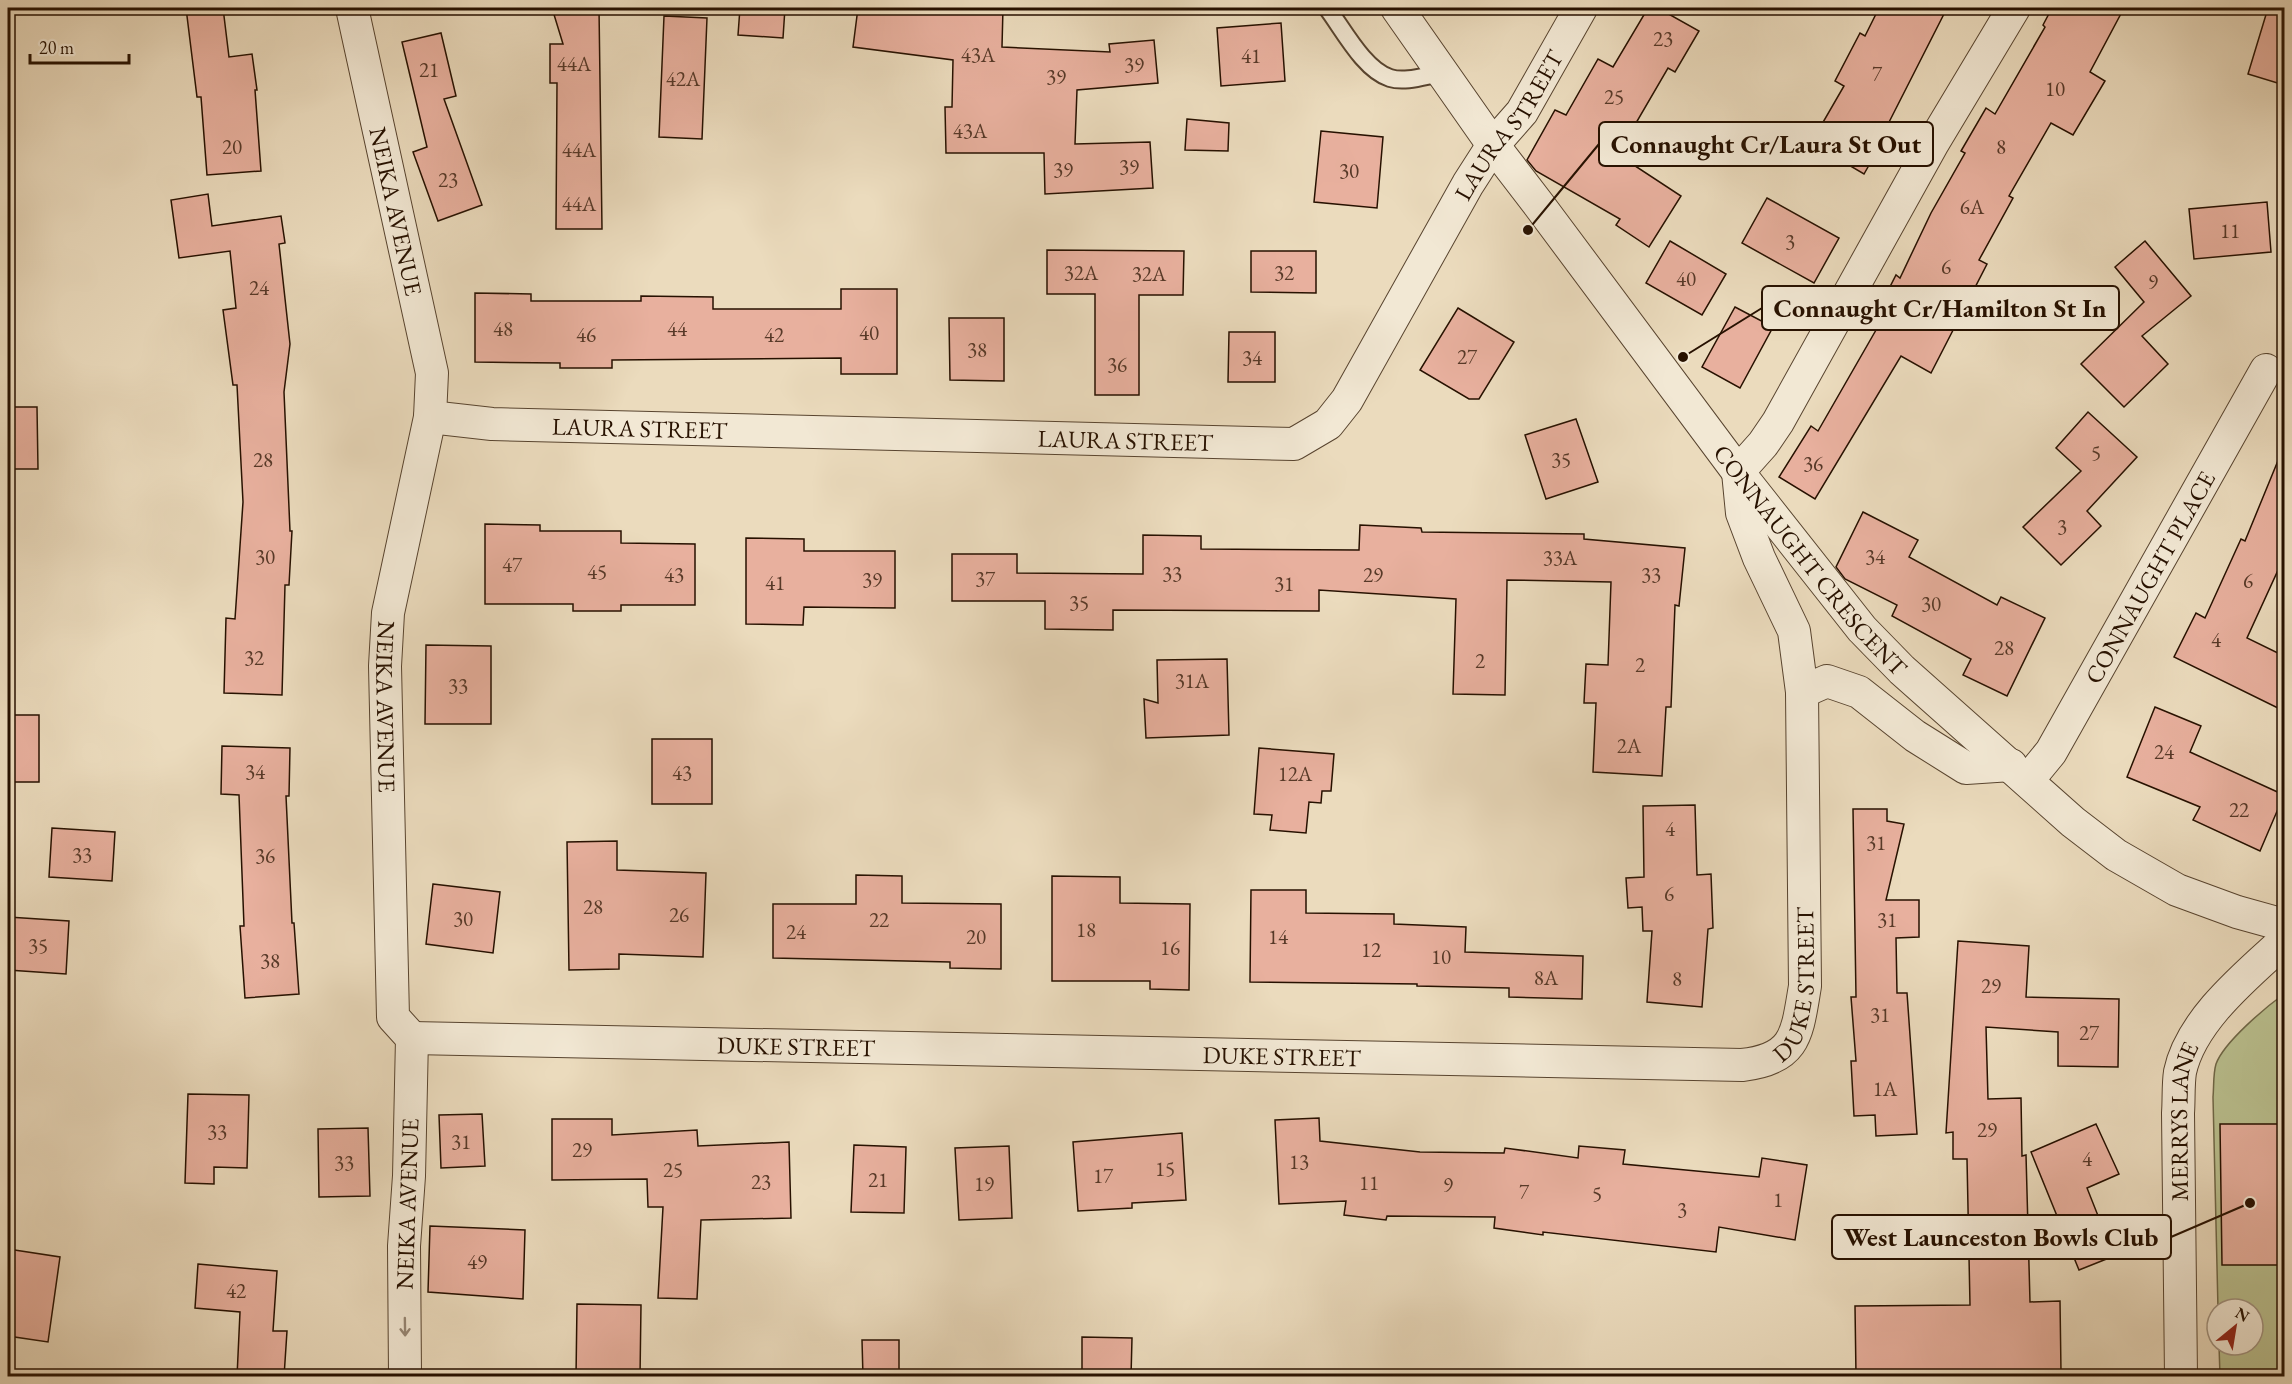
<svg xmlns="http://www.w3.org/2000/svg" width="2292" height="1384" font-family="'EB Garamond',serif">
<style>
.green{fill:#bac08f;stroke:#706848;stroke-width:1.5}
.building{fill:#e8b09e;stroke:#271100;stroke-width:1.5}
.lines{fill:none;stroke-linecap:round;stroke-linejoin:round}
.lane-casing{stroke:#58442f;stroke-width:20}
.street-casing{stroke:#58442f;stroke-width:34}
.lane{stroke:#f2e8d4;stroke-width:16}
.street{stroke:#f2e8d4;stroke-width:32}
.oneway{stroke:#978775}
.labels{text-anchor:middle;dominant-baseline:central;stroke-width:4.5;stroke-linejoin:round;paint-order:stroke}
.number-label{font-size:21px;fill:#573928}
.street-label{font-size:24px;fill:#271100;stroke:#f2e8d4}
.leader{fill:none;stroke:#271100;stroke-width:2}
.callout-dot{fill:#271100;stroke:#f2e8d4;stroke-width:2}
.callout{fill:#f2e8d4;stroke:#271100;stroke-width:2}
.callout-label{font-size:26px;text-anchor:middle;font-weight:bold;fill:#271100}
</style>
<rect width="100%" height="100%" fill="#ebdbbd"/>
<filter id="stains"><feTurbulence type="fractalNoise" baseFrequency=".00333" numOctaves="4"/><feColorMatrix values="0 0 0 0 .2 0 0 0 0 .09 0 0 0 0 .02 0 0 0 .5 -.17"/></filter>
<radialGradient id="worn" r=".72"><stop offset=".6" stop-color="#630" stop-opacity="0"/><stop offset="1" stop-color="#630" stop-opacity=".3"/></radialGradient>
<path class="green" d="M2284,994V1376H2220L2219,1345H2253V1309H2218L2213,1097C2214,1087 2213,1074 2216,1064C2224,1042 2266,1007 2284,994Z"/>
<g class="building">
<path d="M186,8H223L229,57L252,54L257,90H255L261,171L207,175L201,97H197Z"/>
<path d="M552,8H599L602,229H556L557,83H550V44H563Z"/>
<path d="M740,8H785L783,38L738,35Z"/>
<path d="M858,8H1003L1002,47L1110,52L1109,44L1154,40L1158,83L1077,90L1075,144L1150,142L1153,188L1045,194L1044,153H946L945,107H952L953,60L853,47Z"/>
<path d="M1648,8H1658L1699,31L1675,72L1668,68L1622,147L1631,152L1626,160L1681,196L1649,247L1616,225L1620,219L1536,171L1527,160L1555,110L1566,115L1598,59L1613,67Z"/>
<path d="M1879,8H1947L1883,134L1886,135L1864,174L1811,143L1844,86L1835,81L1860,33L1865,36Z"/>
<path d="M2052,8H2124L2090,72L2105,81L2073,135L2051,123L2009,196L2013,198L1979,260L1987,264L1931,373L1901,356L1815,499L1779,477L1811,426L1818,431L1876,330L1870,326L1896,275L1900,278L1931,213L1965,153L1961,151L1986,108L1995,114L2045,27L2043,25Z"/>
<path d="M2268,8H2284V85L2248,74Z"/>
<path d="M664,16L707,18L702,139L659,137Z"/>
<path d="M1281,23L1285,81L1221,86L1217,28Z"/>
<path d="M441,33L456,96L444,99L482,205L438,221L413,152L427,147L402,42Z"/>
<path d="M1187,119L1229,123L1228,151L1185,150Z"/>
<path d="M1321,131L1383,137L1377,208L1314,202Z"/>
<path d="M208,194L212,226L281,216L285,243L279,244L290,344L284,392L290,531H292L289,585H285L282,695L224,693L226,618L235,619L243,502L237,385H233L223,310L236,308L230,251L179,258L171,200Z"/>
<path d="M1767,198L1839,238L1814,283L1742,243Z"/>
<path d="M2267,202L2271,252L2194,259L2189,209Z"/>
<path d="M1670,241L1726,274L1702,315L1646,283Z"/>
<path d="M2145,241L2191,296L2142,336L2168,364L2124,407L2081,364L2144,302L2115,267Z"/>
<path d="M1047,250L1184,251L1183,295H1139V395H1095V294H1047Z"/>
<path d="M1251,251H1316V293L1251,292Z"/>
<path d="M841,289H897V374H841V358L612,360V368H560V363L475,362V293L531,294V301H641V296L713,297V309H841Z"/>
<path d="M1735,307L1773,327L1740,388L1702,367Z"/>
<path d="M1458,308L1514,342L1479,399H1469L1420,370Z"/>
<path d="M949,318H1004V381L950,380Z"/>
<path d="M1229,332H1275V382H1228Z"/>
<path d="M8,407H37L38,469H8Z"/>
<path d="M2088,412L2137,457L2087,511L2101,526L2061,565L2023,527L2081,471L2056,448Z"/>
<path d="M1576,419L1598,482L1546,499L1525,435Z"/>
<path d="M2284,446V557L2247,638L2284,656V711L2174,657L2196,613L2205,618L2241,539L2245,541Z"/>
<path d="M1863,512L1918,540L1909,557L1997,605L2001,597L2045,618L2007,696L1963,675L1971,659L1892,616L1897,605L1845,579L1836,567Z"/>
<path d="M485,524L540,525V531H621V543L695,544V605H621V611H573V604H485Z"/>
<path d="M1360,525L1421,528L1422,532L1584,534V539L1685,548L1679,606L1675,605L1671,707H1666L1662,776L1593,772L1596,703H1584L1586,664L1608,665L1611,582L1507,580L1505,695L1453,694L1456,599L1319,590V611L1113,610V630L1045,629V601H952V554H1017V573L1143,574V535L1201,536V549L1359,550Z"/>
<path d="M746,538L804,539V551H895V608L804,607L803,625L746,624Z"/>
<path d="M426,645L491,646V724H425Z"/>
<path d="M1227,659L1229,735L1146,738L1144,699L1158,703L1157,660Z"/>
<path d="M2155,707L2201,726L2190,752L2284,795L2260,851L2193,820L2200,807L2127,777Z"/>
<rect x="8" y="715" width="31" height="67"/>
<rect x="652" y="739" width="60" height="65"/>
<path d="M222,746L290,748L289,796H286L292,923H294L299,994L245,998L240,926H244L239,795L221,794Z"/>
<path d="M1259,748L1334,754L1331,791H1322L1321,803L1309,802L1306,833L1270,830L1272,815L1254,814Z"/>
<path d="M1695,805L1697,875L1711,874L1713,928L1708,929L1702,1007L1647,1002L1652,931H1643L1642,907L1628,908L1626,878L1644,877L1643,806Z"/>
<path d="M1853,809H1887V821L1904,824L1886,900H1919V937L1896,938L1897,993H1907L1917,1134L1876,1136L1875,1115L1854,1116L1851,1061H1856L1851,997H1856Z"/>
<path d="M52,828L115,832L112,881L49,877Z"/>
<path d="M617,841V870L706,873L703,957L619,954V969L569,970L567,842Z"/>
<path d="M856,875L902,876V903L1001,904V969L950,968V962L773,958V904H856Z"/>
<path d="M1052,876L1120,877V903L1190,904L1189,990L1150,989V981H1052Z"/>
<path d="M433,884L500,892L493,953L426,944Z"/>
<path d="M1251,890H1306V913L1394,914V924L1466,927L1465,952L1583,956L1582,999L1509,997V988L1417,986V984L1250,982Z"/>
<path d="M8,917L69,921L66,974L8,970Z"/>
<path d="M1958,941L2029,946L2026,997L2119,999L2118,1067L2058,1066V1032L1986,1027L1988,1099L2021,1098L2022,1156L2026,1155L2030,1302L2060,1301L2061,1372L1856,1375L1855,1306L1970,1305L1967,1159H1953V1132L1946,1133Z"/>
<path d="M188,1094L249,1095L247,1168L214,1167V1184L185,1183Z"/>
<path d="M482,1114L485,1166L441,1168L439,1115Z"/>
<path d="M1319,1118L1320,1141L1420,1152L1504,1153L1505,1148L1578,1158L1579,1146L1625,1150L1623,1164L1759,1177L1762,1158L1807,1165L1795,1240L1719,1227L1716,1252L1543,1232V1235L1494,1228L1495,1217L1387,1216L1386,1220L1344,1215L1346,1201L1279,1204L1275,1120Z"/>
<path d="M552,1119H612V1135L697,1130L698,1146L789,1142L791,1218L701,1220L697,1299L658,1298L663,1207H648L647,1179L552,1180Z"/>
<path d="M2096,1124L2119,1174L2087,1188L2114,1256L2079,1270L2031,1152Z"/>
<path d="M2220,1124H2278L2280,1265H2222Z"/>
<path d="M368,1128L370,1196L319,1197L318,1129Z"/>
<path d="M1182,1133L1186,1200L1132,1203V1208L1078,1211L1073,1142Z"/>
<path d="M854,1145L906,1147L904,1213L851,1212Z"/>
<path d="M1009,1146L1012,1218L959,1220L955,1148Z"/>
<path d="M430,1226L525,1230L523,1299L428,1292Z"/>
<path d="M8,1249L60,1257L48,1342L8,1336Z"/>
<path d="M198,1264L277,1271L273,1331H287L284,1377H237L240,1312L195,1308Z"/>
<path d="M577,1304L641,1305L640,1377H576Z"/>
<path d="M1082,1337L1132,1338L1131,1377H1082Z"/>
<path d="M862,1340H899V1377H863Z"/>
</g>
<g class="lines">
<defs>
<path id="lane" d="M1327,8C1343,29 1364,70 1390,78C1406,83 1427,75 1442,73"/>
<g id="street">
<path id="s1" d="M352,8L432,373L430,417L388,613L385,666L393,1017L412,1038L409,1176L404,1246L405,1376"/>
<path id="s2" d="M1397,8L1493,145L1539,205L1738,472L1862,629L1902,670L2073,822L2116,855L2177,890L2237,912L2284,925"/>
<path id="s3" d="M430,417L492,424L1294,444L1328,424L1347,400L1468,184L1493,145L1522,112L1581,8"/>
<path d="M1802,692L1827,681L1859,692L1915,736L1966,768L2011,765"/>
<path id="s4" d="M2028,780L2051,752L2266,370"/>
<path id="s5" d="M412,1038L1742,1065C1797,1059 1797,1033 1805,986L1802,692L1794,631L1759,558L1742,513L1738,472L1763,444L1778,422L1933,143L2014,8"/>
<path id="s6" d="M2181,1376L2178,1113C2179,1100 2178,1085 2180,1072C2191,1020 2247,975 2284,941"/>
</g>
</defs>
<use href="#lane" class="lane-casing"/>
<use href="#street" class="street-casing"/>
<use href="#lane" class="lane"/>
<use href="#street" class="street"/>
</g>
<defs><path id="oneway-shaft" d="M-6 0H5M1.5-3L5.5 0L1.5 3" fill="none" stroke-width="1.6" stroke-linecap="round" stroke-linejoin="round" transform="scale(1.5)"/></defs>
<use class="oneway" href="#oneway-shaft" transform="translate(405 1327) rotate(89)"/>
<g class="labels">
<g class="number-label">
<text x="1663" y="38">23</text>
<text x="978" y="54">43A</text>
<text x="1251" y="55">41</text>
<text x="574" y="63">44A</text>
<text x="1134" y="64">39</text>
<text x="429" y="69">21</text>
<text x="1877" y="73">7</text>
<text x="1056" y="76">39</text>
<text x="683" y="78">42A</text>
<text x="2055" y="88">10</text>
<text x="1614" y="96">25</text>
<text x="970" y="130">43A</text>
<text x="232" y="146">20</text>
<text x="2001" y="146">8</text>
<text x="579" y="149">44A</text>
<text x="1129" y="166">39</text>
<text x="1063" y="169">39</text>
<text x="1349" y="170">30</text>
<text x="448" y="179">23</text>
<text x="579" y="203">44A</text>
<text x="1972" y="206">6A</text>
<text x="2230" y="230">11</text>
<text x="1790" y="241">3</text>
<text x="1946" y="266">6</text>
<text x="1081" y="272">32A</text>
<text x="1284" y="272">32</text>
<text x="1149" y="273">32A</text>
<text x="1686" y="278">40</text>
<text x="2153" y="281">9</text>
<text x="259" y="287">24</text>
<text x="503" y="328">48</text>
<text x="677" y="328">44</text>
<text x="869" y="332">40</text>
<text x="586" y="334">46</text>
<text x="774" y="334">42</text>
<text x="977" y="349">38</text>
<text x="1467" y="356">27</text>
<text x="1252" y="357">34</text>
<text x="1117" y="364">36</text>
<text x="2096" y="452">5</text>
<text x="263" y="459">28</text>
<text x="1561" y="459">35</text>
<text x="1813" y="463">36</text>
<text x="2062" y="526">3</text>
<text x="265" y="556">30</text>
<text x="1875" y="556">34</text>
<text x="1560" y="557">33A</text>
<text x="512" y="564">47</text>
<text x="597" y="571">45</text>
<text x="1172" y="573">33</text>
<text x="674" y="574">43</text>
<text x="1373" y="574">29</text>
<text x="1651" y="574">33</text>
<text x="985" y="578">37</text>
<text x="872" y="579">39</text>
<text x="2248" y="580">6</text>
<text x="775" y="582">41</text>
<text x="1284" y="583">31</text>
<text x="1079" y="602">35</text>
<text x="1931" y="603">30</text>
<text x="2216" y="639">4</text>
<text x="2004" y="647">28</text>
<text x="254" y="657">32</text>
<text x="1480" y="660">2</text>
<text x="1640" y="664">2</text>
<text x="1192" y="680">31A</text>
<text x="458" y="685">33</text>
<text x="1629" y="745">2A</text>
<text x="2164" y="751">24</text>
<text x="255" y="771">34</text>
<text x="682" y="772">43</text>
<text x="1295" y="773">12A</text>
<text x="2239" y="809">22</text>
<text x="1670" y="828">4</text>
<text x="1876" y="842">31</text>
<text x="82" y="854">33</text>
<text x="265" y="855">36</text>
<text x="1669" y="893">6</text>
<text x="593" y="906">28</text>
<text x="679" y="914">26</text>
<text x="463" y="918">30</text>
<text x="879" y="919">22</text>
<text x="1887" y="919">31</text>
<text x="1086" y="929">18</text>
<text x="796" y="931">24</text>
<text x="976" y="936">20</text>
<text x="1278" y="936">14</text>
<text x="38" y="945">35</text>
<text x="1170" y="947">16</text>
<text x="1371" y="949">12</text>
<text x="1441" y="956">10</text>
<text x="270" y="960">38</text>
<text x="1546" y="977">8A</text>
<text x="1677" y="978">8</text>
<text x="1991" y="985">29</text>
<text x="1880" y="1014">31</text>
<text x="2089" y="1032">27</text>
<text x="1885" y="1088">1A</text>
<text x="1987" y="1129">29</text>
<text x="217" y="1131">33</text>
<text x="461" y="1141">31</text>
<text x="582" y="1149">29</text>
<text x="2087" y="1158">4</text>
<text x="1299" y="1161">13</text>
<text x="344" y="1162">33</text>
<text x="1165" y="1168">15</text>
<text x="673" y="1169">25</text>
<text x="1103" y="1175">17</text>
<text x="878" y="1179">21</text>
<text x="761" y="1181">23</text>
<text x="1369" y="1182">11</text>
<text x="984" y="1183">19</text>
<text x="1448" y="1184">9</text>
<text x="1524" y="1191">7</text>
<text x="1597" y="1193">5</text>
<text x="1778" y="1199">1</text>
<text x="1682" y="1209">3</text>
<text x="477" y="1261">49</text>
<text x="236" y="1290">42</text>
</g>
<g class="street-label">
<text stroke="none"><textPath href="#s3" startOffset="1254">LAURA STREET</textPath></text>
<text stroke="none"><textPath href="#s1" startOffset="208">NEIKA AVENUE</textPath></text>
<text stroke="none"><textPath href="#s3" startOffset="210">LAURA STREET</textPath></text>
<text stroke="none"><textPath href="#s3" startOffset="696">LAURA STREET</textPath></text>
<text stroke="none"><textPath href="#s2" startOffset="690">CONNAUGHT CRESCENT</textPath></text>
<text stroke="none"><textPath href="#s4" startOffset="237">CONNAUGHT PLACE</textPath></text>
<text stroke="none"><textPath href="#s1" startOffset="712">NEIKA AVENUE</textPath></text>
<text stroke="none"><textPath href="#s5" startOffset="1444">DUKE STREET</textPath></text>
<text stroke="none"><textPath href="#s5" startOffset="384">DUKE STREET</textPath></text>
<text stroke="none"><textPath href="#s5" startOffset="870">DUKE STREET</textPath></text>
<text stroke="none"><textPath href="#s6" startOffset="255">MERRYS LANE</textPath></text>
<text transform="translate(407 1204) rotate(-88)">NEIKA AVENUE</text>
</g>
</g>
<path class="leader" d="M1528 230L1599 144M1683 357L1762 308M2250 1203L2171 1237"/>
<g class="callout-dot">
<circle cx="1528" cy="230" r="6"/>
<circle cx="1683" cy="357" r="6"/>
<circle cx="2250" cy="1203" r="6"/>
</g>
<g class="callout">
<rect x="1599" y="122" width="334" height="44" rx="6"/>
<rect x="1762" y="286" width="357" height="44" rx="6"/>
<rect x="1832" y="1215" width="339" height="44" rx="6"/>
</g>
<g class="callout-label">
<text x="1766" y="153">Connaught Cr/Laura St Out</text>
<text x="1940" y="317">Connaught Cr/Hamilton St In</text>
<text x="2001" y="1246">West Launceston Bowls Club</text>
</g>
<rect width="2292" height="1384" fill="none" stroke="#ebdbbd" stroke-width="30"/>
<rect x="9" y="9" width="2274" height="1366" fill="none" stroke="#271100" stroke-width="3"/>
<rect x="15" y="15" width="2262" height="1354" fill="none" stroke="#271100" stroke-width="1.5"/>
<g transform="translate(2235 1327) rotate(30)"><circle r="28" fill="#f2e8d4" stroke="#a1927f" stroke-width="1.5"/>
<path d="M0-4.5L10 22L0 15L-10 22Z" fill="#8f2418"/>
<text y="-9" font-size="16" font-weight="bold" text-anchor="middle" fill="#271100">N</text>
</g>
<path d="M30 54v9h99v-9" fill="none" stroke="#271100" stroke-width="3"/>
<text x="39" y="54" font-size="18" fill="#271100" stroke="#f2e8d4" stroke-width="4.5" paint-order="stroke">20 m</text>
<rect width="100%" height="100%" filter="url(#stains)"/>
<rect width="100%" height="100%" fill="url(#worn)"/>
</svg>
